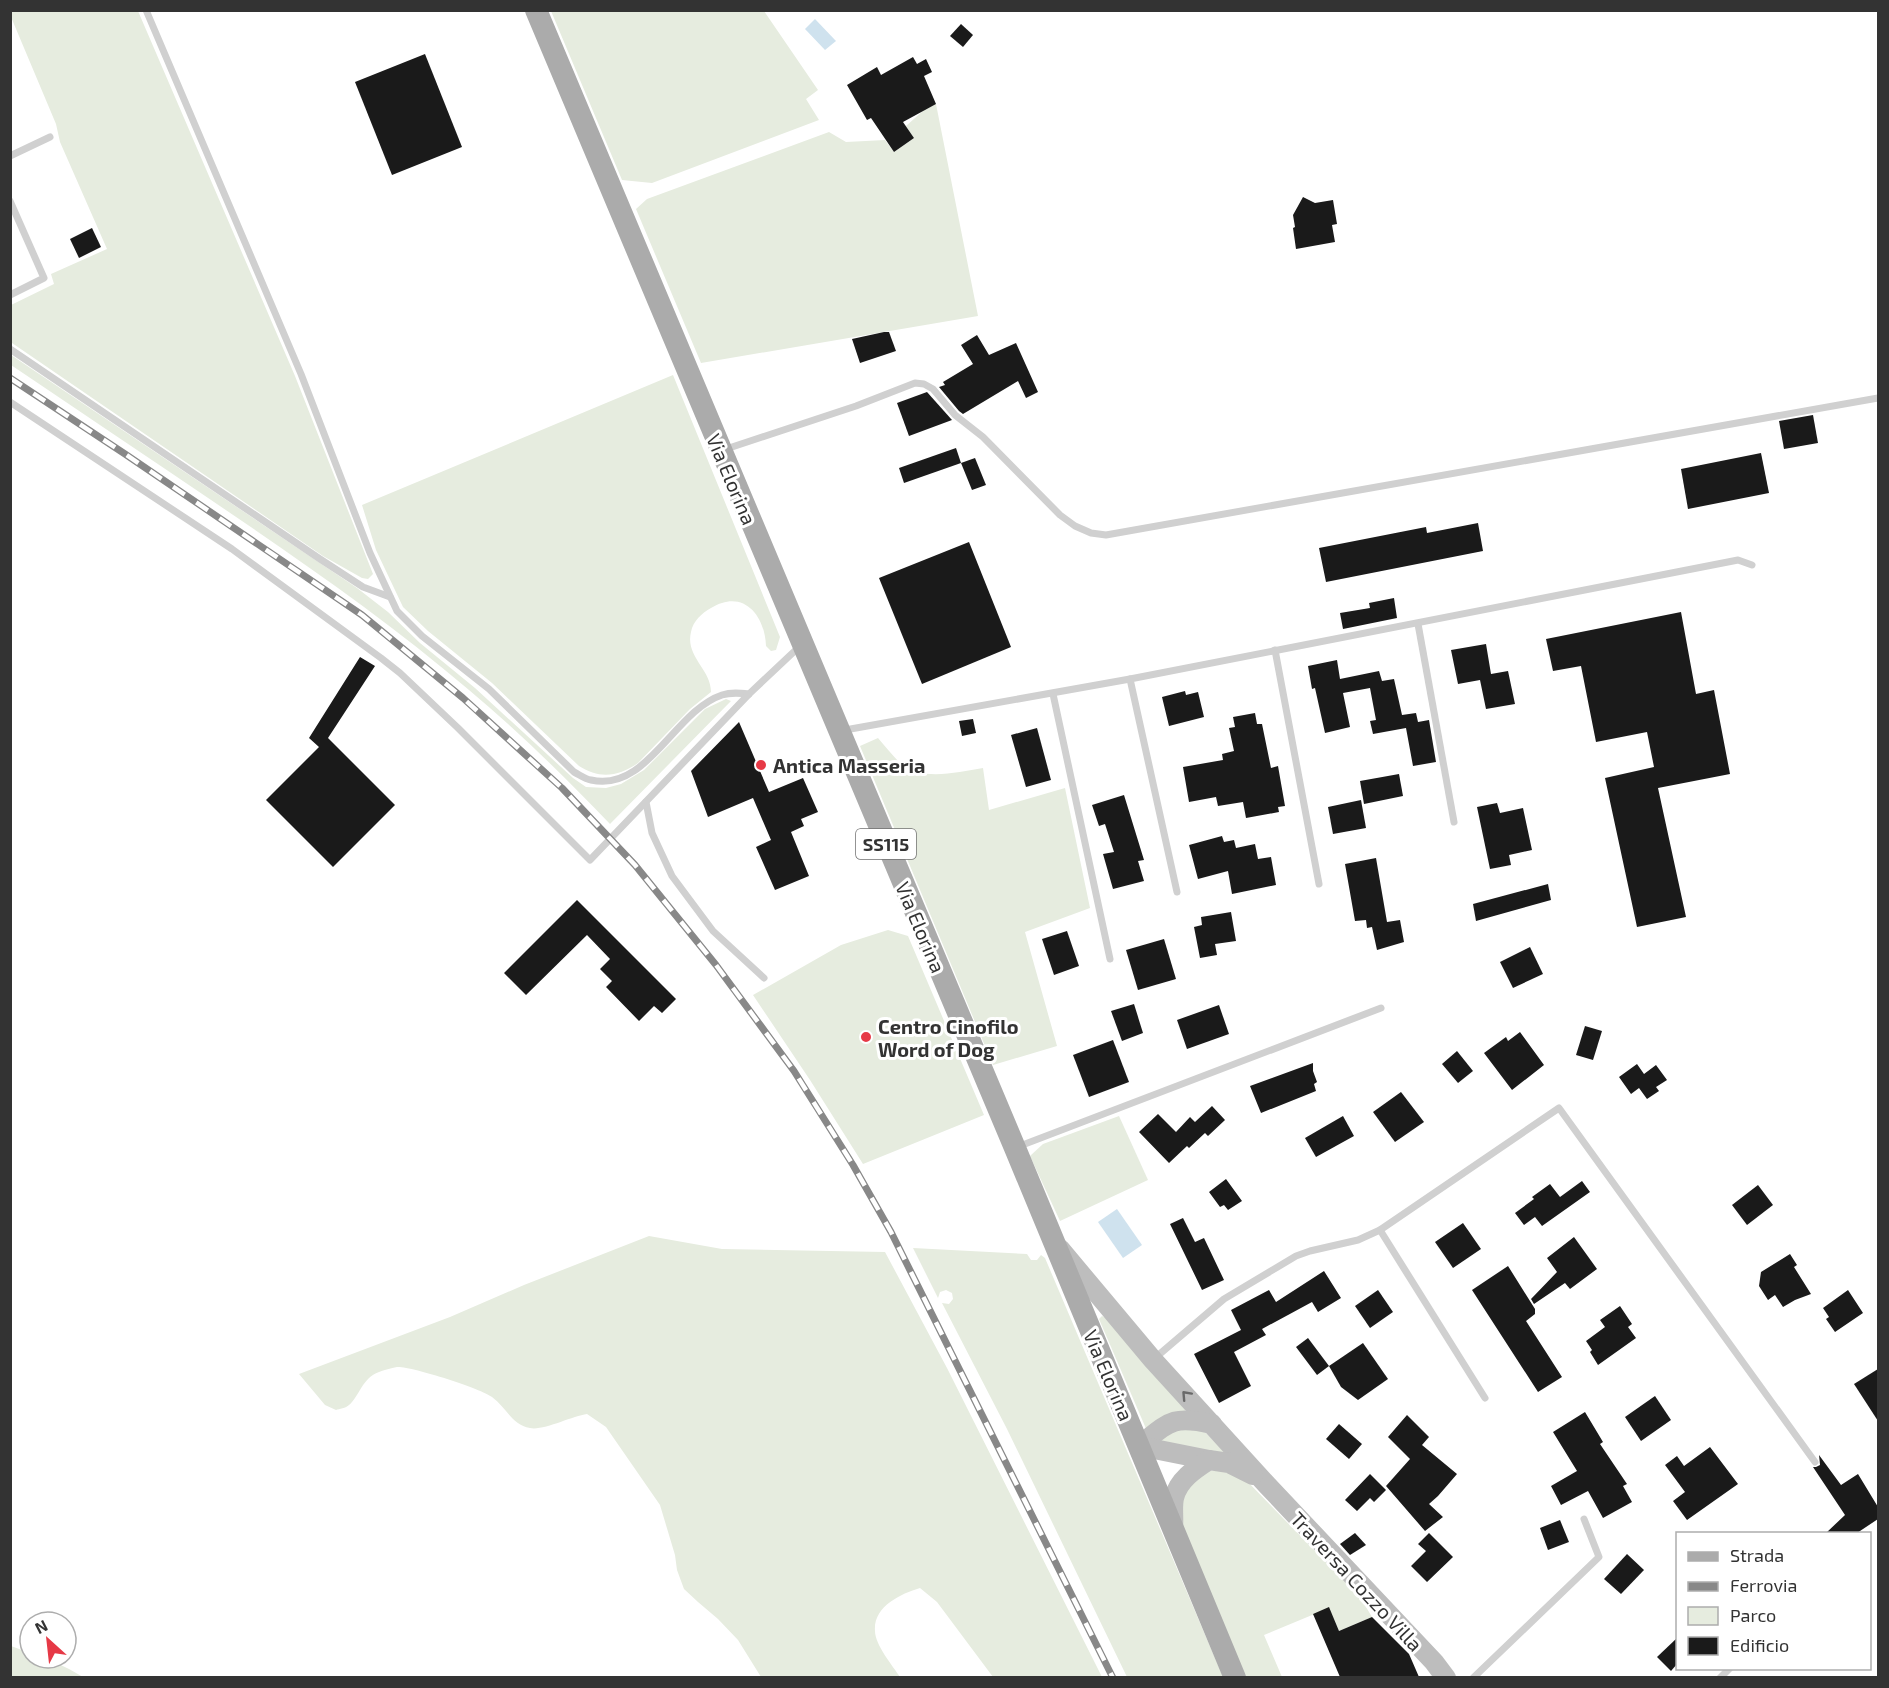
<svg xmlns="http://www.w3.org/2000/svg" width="1889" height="1688" font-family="'Exo 2',sans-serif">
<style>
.green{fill:#e6ecdf}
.water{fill:#cfe2ee}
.building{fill:#1a1a1a}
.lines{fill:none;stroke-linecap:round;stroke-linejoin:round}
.lane{stroke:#d0d0d0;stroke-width:7}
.secondary{stroke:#bdbdbd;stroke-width:20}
.primary{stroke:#ababab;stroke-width:22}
.rail-casing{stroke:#888;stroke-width:7}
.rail{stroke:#fff;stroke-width:4.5;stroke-dasharray:14;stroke-linecap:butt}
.oneway{stroke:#6a6a6a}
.poi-dot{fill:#e63946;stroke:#fff;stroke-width:2}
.labels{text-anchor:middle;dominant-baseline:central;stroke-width:6;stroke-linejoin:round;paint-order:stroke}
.shield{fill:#fff;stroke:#707070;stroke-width:1.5}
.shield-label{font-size:18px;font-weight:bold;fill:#333}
.street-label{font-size:20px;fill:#333;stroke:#fff}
.poi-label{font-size:20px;font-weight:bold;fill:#333;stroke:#fff;text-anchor:start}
</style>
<rect width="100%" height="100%" fill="#fff"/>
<g class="green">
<path d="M10,11H138L295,376L373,574L368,579L362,578L323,556L12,343L11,305L54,284L51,274L107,249L60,142L56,124L11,17Z"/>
<path d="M551,11H764L818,90L806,99L819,120L652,183L622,180Z"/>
<path d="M936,104L978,316L701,363L636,209L647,199L829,132L846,142L885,140L894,152L914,138L906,126L924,110Z"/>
<path d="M11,355L357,588L388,612L420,643L475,688L573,778L586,787L606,788L621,784L644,770L705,709L726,699L731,701L610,824C565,777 519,732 469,690C388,621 301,561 214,502C146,456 78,410 11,365Z"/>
<path d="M673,375L780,637L776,650L771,651L766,646C765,615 743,588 711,608C702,613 693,621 691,632C685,657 711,669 711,692L690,709L638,763C618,777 599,779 579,766L492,683L428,631L403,607L376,550L362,505Z"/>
<path d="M878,738C885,746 892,755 900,763C923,782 956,772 983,768L989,810L1065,788L1090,908L1025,932L1057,1046L993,1065L860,746Z"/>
<path d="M888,930L908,936L984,1115L863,1164L810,1080L753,995L841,945Z"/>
<path d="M1119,1116L1148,1180L1060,1221L1030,1156L1043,1144Z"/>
<path d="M649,1236L722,1249L885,1252L947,1368L1102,1677H993L937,1602L920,1588C900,1594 873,1607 875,1631C875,1645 893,1666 900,1677H761L738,1640L718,1619L698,1602L684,1589L677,1570L675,1555L660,1505L606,1427L587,1414C572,1416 543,1431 530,1428C512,1425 506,1407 492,1397C482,1389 411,1366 397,1367C391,1368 384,1370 379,1372C362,1378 359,1397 349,1405C346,1408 339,1409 336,1410L325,1405L299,1374L450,1317L524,1285Z"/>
<path d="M913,1248L1027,1254L1031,1260H1037L1041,1255L1045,1258L1223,1677H1127L1007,1429L942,1303L949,1304L953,1299L952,1293L946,1290L940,1292L938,1298Z"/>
<path d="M1102,1316L1106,1318L1188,1407L1184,1412L1147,1431L1099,1319Z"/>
<path d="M1177,1429H1202L1227,1455L1160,1443L1161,1439Z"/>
<path d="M1220,1470L1244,1478L1360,1597L1372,1617L1339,1631L1329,1608L1264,1635L1282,1677H1244L1183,1532L1182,1499L1192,1481L1209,1471Z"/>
<path d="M11,1646L30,1653V1658H46L69,1669L83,1677H11Z"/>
</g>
<g class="water">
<path d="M815,19L836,41L825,50L805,29Z"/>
<path d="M1117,1209L1142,1245L1123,1258L1098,1222Z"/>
</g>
<g class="building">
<path d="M961,24L973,35L963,47L950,36Z"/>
<path d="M425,54L462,147L392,175L355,82Z"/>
<path d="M913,57L917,64L926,59L932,72L924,76L936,104L903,122L914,138L894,152L871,118L867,120L847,85L877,67L881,75Z"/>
<path d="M1303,197L1315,203L1333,200L1337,224L1332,225L1335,242L1296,249L1293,228L1295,227L1293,215Z"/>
<path d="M92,228L101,247L79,258L70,239Z"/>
<path d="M884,332H889L896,351L860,363L852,339Z"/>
<path d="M977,335L989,355L1016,343L1038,392L1026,398L1018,381L963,414L959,411L939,387L945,385L943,382L973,364L961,345Z"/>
<path d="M927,392L952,420L909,436L897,403Z"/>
<path d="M1813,415L1818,443L1784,449L1779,421Z"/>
<path d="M956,448L961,463L904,483L899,468Z"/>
<path d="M1761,453L1769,493L1688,509L1681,469Z"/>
<path d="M975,458L986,485L972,490L961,463Z"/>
<path d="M1478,523L1483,551L1326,582L1319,548L1426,527L1427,533Z"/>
<path d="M969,542L1011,647L922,684L879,578Z"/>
<path d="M1394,598L1397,618L1343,629L1340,613L1370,608L1369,603Z"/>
<path d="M1681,612L1696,694L1714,690L1730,774L1658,788L1686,917L1637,927L1605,778L1654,767L1647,732L1596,742L1581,666L1553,671L1546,639Z"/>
<path d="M1486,644L1491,674L1508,671L1515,704L1486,709L1480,680L1458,684L1451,650Z"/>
<path d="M360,657L375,666L328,738L395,805L333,867L266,800L319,747L309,738Z"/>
<path d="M1337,660L1340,679L1379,671L1382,681L1394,679L1402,715L1416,713L1418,722L1429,720L1436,762L1413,766L1406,728L1373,734L1370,721L1376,720L1370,688L1343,693L1350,727L1325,733L1315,688L1312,689L1308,666Z"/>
<path d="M1185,691L1186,695L1198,692L1204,717L1169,726L1162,697Z"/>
<path d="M1255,713L1257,724H1262L1271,768L1278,766L1285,806L1278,807L1279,812L1246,818L1243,802L1218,806L1216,797L1189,802L1183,767L1223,760L1222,754L1234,751L1229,728L1235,727L1233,717Z"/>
<path d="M973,719L976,733L962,736L959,721Z"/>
<path d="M739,722L769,792L803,778L818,812L801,819L804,826L791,832L809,876L775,890L756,847L771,840L753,798L708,817L691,771Z"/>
<path d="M1037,728L1051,780L1026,787L1011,735Z"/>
<path d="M1399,774L1403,796L1364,804L1360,781Z"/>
<path d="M1124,795L1144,860L1138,861L1144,881L1113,889L1103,854L1114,852L1105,824L1099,826L1092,805Z"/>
<path d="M1361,800L1366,828L1333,834L1328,807Z"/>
<path d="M1497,803L1500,813L1523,808L1532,850L1509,855L1511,865L1490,869L1477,807Z"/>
<path d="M1222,836L1224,842L1234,840L1236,848L1255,844L1258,859L1271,857L1276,885L1232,894L1228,871L1198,879L1189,845Z"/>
<path d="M1376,858L1387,922L1400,920L1404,942L1377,950L1372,927L1367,928L1366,920L1355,921L1345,864Z"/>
<path d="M1548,884L1551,900L1476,921L1473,904Z"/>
<path d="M577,900L676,999L662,1013L654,1006L639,1021L606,987L612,981L600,969L610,959L587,935L526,995L504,973Z"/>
<path d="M1231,912L1236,941L1215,944L1217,955L1200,958L1194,927L1202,925L1201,917Z"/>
<path d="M1067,931L1079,966L1054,975L1042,939Z"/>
<path d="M1164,939L1176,979L1138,990L1126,950Z"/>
<path d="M1530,947L1543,974L1513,988L1500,962Z"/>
<path d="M1134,1004L1143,1033L1122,1041L1111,1011Z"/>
<path d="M1219,1005L1229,1034L1187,1049L1177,1020Z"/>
<path d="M1585,1026L1602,1031L1593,1060L1576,1055Z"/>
<path d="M1520,1032L1544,1065L1512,1090L1484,1053L1506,1037L1508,1041Z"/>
<path d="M1113,1040L1129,1082L1089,1097L1073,1055Z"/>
<path d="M1457,1051L1473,1071L1458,1083L1442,1064Z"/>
<path d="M1313,1063V1071L1317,1082L1314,1084L1316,1091L1261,1113L1250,1086Z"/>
<path d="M1637,1064L1644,1074L1656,1065L1667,1080L1656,1087L1659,1091L1647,1099L1639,1088L1631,1094L1619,1077Z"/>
<path d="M1401,1092L1424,1122L1395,1142L1373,1112Z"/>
<path d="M1212,1106L1225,1120L1208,1136L1205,1133L1189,1148L1187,1146L1169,1163L1139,1132L1158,1114L1176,1132L1190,1117L1195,1122Z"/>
<path d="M1343,1116L1354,1136L1316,1157L1305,1138Z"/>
<path d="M1226,1179L1242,1201L1228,1210L1224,1205L1220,1207L1209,1192Z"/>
<path d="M1582,1181L1590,1192L1542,1226L1535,1217L1524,1225L1515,1213L1534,1199L1532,1197L1550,1184L1560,1197Z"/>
<path d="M1758,1185L1773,1205L1747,1225L1732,1205Z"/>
<path d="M1183,1218L1195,1242L1204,1238L1224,1280L1202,1290L1170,1224Z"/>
<path d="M1463,1223L1481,1249L1453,1268L1435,1242Z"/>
<path d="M1574,1237L1597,1269L1570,1289L1565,1283L1534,1304L1531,1299L1557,1272L1547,1258Z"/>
<path d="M1790,1254L1797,1265L1794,1267L1811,1294L1795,1300L1783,1307L1775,1295L1768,1300L1759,1286L1761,1272Z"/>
<path d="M1508,1266L1535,1309V1314L1526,1321L1562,1377L1538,1392L1472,1290Z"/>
<path d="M1324,1271L1341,1298L1318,1312L1312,1302L1262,1329L1266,1335L1234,1352L1251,1386L1219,1403L1194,1354L1241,1330L1231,1310L1269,1290L1276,1302Z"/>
<path d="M1378,1290L1393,1312L1370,1328L1355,1306Z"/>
<path d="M1848,1290L1863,1313L1835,1332L1826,1319L1829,1317L1823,1308Z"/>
<path d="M1620,1306L1632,1324L1628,1327L1636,1338L1598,1365L1590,1352L1592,1350L1586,1341L1605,1327L1600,1320Z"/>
<path d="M1308,1338L1329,1366L1317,1375L1296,1347Z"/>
<path d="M1363,1343L1388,1379L1358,1400L1341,1387L1329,1366Z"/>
<path d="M1878,1369V1421L1854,1384Z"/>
<path d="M1655,1396L1671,1420L1641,1441L1625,1417Z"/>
<path d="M1585,1412L1603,1442L1600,1444L1627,1484L1623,1486L1632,1502L1603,1518L1588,1491L1561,1505L1551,1486L1577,1471L1553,1432Z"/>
<path d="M1407,1415L1429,1437L1422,1445L1457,1474L1438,1496L1429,1504L1443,1517L1425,1531L1386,1486L1410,1459L1388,1437Z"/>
<path d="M1339,1424L1362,1444L1349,1459L1326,1439Z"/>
<path d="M1710,1447L1738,1484L1687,1520L1673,1501L1685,1492L1665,1465L1677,1456L1684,1466Z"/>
<path d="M1819,1455L1841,1485L1858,1474L1878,1507V1519L1857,1533H1826L1845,1515L1813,1467H1816L1820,1465Z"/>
<path d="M1370,1474L1386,1490L1374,1502L1370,1498L1357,1511L1345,1500Z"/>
<path d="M1560,1520L1569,1542L1548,1550L1540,1528Z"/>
<path d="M1355,1533L1366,1545L1350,1555L1340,1544Z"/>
<path d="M1429,1533L1453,1557L1427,1582L1411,1566L1426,1551L1418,1544Z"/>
<path d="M1627,1554L1644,1570L1621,1594L1604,1579Z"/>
<path d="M1329,1607L1339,1631L1372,1617L1409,1654L1419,1677H1340L1313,1614Z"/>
<path d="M1677,1638V1664L1671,1671L1657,1657Z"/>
</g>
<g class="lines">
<g class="lane">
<path d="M146,10L301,374L370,553L397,611L422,636L489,689L574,772C580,775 585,779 591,780C647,793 674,711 722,695C731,692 740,693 749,694"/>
<path d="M10,156L50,137"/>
<path d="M10,201L44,278L10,295"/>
<path d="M10,349L320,559L363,587L390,597"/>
<path d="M10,402L232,549L381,658L400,673L458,728L590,860L749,694L800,646"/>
<path d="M726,449L856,406L915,383L924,384L933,389L955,415L983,437L1060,515L1075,526L1091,533L1106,535L1878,398"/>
<path d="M1418,624L1454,822"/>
<path d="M1275,650L1319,884"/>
<path d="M1130,679L1177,892"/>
<path d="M1053,694L1110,959"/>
<path d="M845,730L1130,679L1738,560L1752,565"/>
<path d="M646,802L652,833L672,876L713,931L764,978"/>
<path d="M1017,1147L1381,1008"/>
<path d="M1380,1230L1485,1398"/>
<path d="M1155,1358L1224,1299L1296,1256L1310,1251L1358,1240L1380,1230L1559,1108L1815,1462"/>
<path d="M1473,1678L1599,1557L1584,1519"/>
<path d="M1720,1678L1730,1668"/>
</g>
<g class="secondary">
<path d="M1060,1249L1153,1360L1267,1485L1434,1662L1446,1678"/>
<path d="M1139,1446C1169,1422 1172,1415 1212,1424"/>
<path d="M1139,1446L1209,1460"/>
<path d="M1173,1528C1174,1518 1172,1507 1174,1498C1178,1480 1195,1469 1209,1460L1229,1463L1253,1475"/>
</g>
<path class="primary" d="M536,10L1015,1148L1235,1678"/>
<defs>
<path id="rail" d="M10,378L125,454L362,615L463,698L562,788L635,865L716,965L794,1071L853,1165L891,1232L1113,1678"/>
</defs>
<use href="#rail" class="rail-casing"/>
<use href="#rail" class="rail"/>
</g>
<defs><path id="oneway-chevron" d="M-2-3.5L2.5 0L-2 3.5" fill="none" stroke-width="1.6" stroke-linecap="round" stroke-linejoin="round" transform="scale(1.5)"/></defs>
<use class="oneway" href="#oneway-chevron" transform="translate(1186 1395) rotate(-133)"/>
<g class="poi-dot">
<circle cx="761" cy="765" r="6"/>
<circle cx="866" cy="1037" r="6"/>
</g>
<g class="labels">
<rect class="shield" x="856" y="829" width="60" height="30" rx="4.5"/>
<g class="shield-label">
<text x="886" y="844">SS115</text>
</g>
<g class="street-label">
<text transform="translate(732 479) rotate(67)">Via Elorina</text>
<text transform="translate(921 927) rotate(67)">Via Elorina</text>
<text transform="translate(1109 1375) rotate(67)">Via Elorina</text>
<text transform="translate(1357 1581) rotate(47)">Traversa Cozzo Villa</text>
</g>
<g class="poi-label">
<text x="773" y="765">Antica Masseria</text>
<text x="878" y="1026">Centro Cinofilo<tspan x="878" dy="23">Word of Dog</tspan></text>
</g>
</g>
<rect width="1889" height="1688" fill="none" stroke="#333333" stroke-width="24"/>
<rect x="1676" y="1532" width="195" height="138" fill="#ffffff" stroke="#adadad" stroke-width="1.5"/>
<rect x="1688" y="1552" width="30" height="9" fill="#ababab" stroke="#adadad" stroke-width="1.5"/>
<text x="1730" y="1562" font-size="18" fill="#333333">Strada</text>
<rect x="1688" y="1582" width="30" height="9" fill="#888888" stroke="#adadad" stroke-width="1.5"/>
<text x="1730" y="1592" font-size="18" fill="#333333">Ferrovia</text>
<rect x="1688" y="1607" width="30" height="18" fill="#e6ecdf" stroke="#adadad" stroke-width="1.5"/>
<text x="1730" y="1622" font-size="18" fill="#333333">Parco</text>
<rect x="1688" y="1637" width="30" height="18" fill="#1a1a1a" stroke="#adadad" stroke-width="1.5"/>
<text x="1730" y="1652" font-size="18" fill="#333333">Edificio</text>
<g transform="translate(48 1640) rotate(333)"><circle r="28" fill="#ffffff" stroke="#adadad" stroke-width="1.5"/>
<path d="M0-4.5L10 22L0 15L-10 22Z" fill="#e63946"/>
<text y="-9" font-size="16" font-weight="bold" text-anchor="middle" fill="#333333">N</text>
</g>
</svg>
